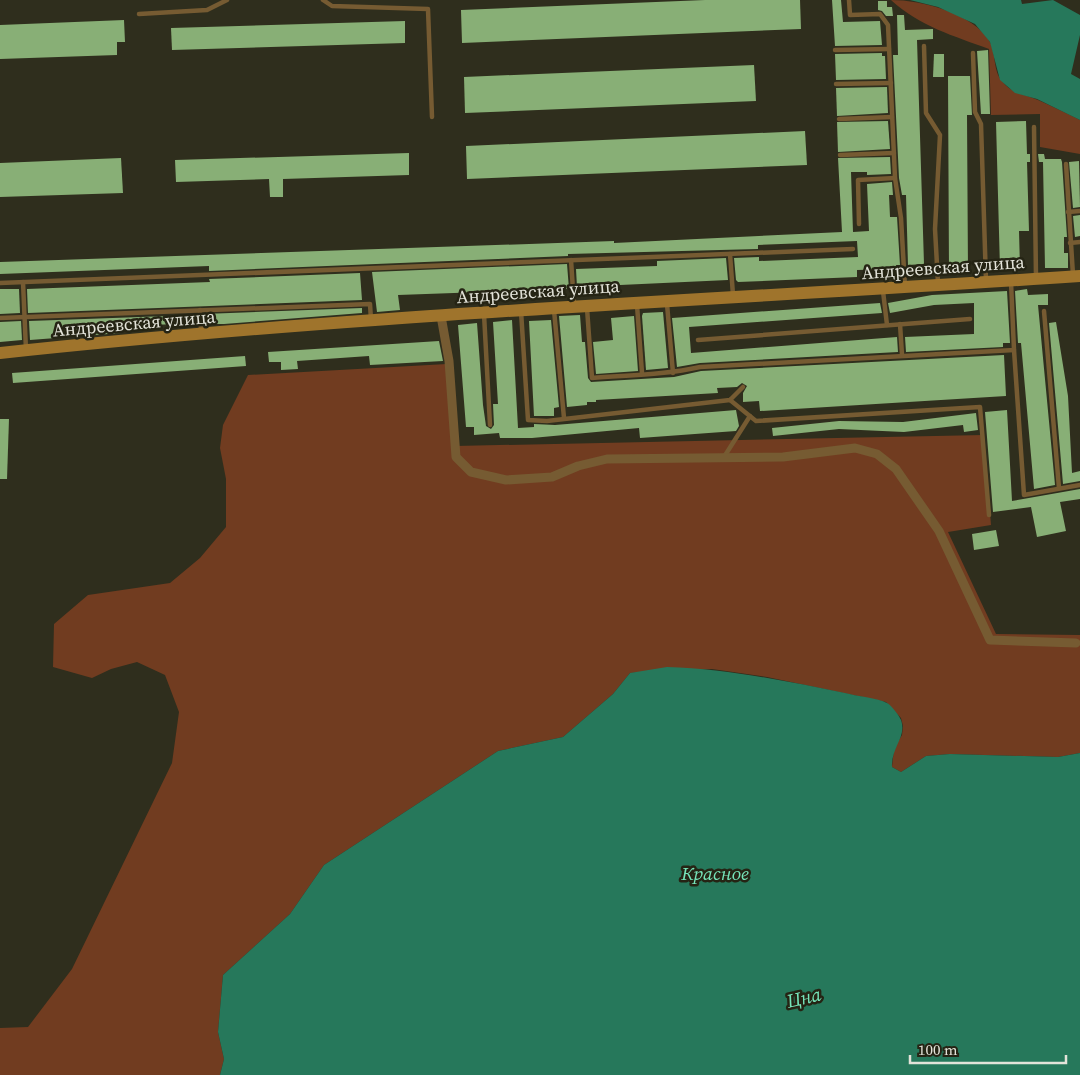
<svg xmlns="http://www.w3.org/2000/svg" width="1080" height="1075" font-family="'Source Serif 4',serif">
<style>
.green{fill:#713c20}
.water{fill:#26785b}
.building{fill:#88af76}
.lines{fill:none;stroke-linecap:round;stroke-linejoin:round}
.lane{stroke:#765b32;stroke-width:4.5}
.street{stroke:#765b32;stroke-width:9}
.secondary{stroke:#9f742c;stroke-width:12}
.labels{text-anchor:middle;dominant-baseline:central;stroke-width:5;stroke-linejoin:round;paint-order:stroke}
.street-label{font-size:18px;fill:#e3e3d9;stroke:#252414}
.water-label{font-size:19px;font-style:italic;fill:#76e5ba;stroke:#252414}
</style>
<rect width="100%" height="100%" fill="#2f2e1d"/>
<g class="green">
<path d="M891,0C922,0 973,13 990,42C996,53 993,71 1002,81C1012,94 1024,94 1038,100C1052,106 1066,113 1080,120V154L1040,147V114L991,115L989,49C954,36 919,26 891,0Z"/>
<path d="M447,364L455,446L984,435L991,525L948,532L996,634L1080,635V753L1058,757L950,754L926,756L901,772L892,767L894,748L902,735L903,726L901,718L886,702L767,677L712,669L630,673L613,694L563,737L498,751L324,865L290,914L223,975L218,1032L224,1059L220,1075H0V1028L28,1027L72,969L172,763L179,712L165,675L137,662L111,669L92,678L53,667L54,624L88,595L170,583L200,558L226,527V479L220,448L223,425L248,375Z"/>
</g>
<g class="water">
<path d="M910,0H1021L1022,4L1053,0L1080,15V35L1071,74L1080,79V120L1037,99L1015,93L1000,80L990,42L975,24L938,7Z"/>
<path d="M667,667C728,669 786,681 845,693C856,696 878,698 887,703C891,705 899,715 901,720C907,737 891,747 892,767L901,772L926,756L950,754L1058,757L1080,753V1075H220L224,1059L218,1032L223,975L290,914L324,865L498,751L563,737L613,694L630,673Z"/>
</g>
<g class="building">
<path d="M705,0H800L801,29L462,43L461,10Z"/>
<path d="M832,0H841L843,22L880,21L882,45L835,46Z"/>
<path d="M878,1H887V7H892L893,16H886L882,11L878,10Z"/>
<path d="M897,15H904L905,30L933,29V39L917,40L924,264L908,265L906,195H902L899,178L893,55H898Z"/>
<path d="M124,20L125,42H117V55L0,59V25Z"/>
<path d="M405,21V43L172,50L171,28Z"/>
<path d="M988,50L990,114H981L977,51Z"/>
<path d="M882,53V56H885L886,79L836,80L835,54Z"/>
<path d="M934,54H944V77H933Z"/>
<path d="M754,65L756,101L465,113L464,77Z"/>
<path d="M948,76H970L972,115H967L968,272L949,273Z"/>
<path d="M887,87L888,113L837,116L836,88Z"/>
<path d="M888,121L890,149L838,152L837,122Z"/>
<path d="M1026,121L1027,154H1030V162H1027L1029,231H1019L1020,268L1000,269L996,122Z"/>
<path d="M805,131L807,165L467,179L466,146Z"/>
<path d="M409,153V175L283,179V197H270L269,179L176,182L175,160Z"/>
<path d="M1038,154H1044L1045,159H1061L1062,162L1067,237H1064V253H1068V268H1045L1043,162H1039Z"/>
<path d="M890,157L891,174L867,175V172H851L853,232L869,231L867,184L892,182L893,195H889L890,217H897L900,265H896L897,269L857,270V277L738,282L736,280L734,258L759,257V261L858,257L857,241L758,245V249L568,254V256L209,271V266L0,274V262L614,241V243L842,232L838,158Z"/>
<path d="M121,158L123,193L0,197V163Z"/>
<path d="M1079,161L1080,207L1073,208L1069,162Z"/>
<path d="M1080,215V236L1075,237L1073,216Z"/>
<path d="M726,258L728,280L577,287L576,269L657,266V261Z"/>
<path d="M567,264L569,289L398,295L400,310L377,312L372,272Z"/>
<path d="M360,273L362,300L28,313L27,289L210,282L209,279Z"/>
<path d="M0,289H19L20,313L0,314Z"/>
<path d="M1027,289L1028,295L1048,294V305H1038L1055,485L1034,489L1021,343H1018L1015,291Z"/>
<path d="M1007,291L1010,343H1003V347L906,352L905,337L974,334V303L934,305L890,313L888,303L932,295Z"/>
<path d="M880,303L882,313L689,327L691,353L897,337L898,352L700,363L677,367L672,318Z"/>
<path d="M362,308V313L224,324H205V322L204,314Z"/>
<path d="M663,312L668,368L646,370L642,316L643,313Z"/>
<path d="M196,315L197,323L153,325V328H140V325L121,327V333L30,340L29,321Z"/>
<path d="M580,315L582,342H585L588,378L591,382L674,377L701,371L1004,355L1006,396L760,411L759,401L743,402V393L747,386L742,383L737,387L717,388L718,393L596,400V402H587V405L567,407L559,316Z"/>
<path d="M634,316L638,371L596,374L593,342L613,340L611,318Z"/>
<path d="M512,320L518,428L534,427V424L555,425L736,410L739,426L736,431L640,438L639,428L532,438H500L499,433L474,435V427H466L458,325L477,323L483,405L486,426L491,429L494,425L493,404H498L493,322Z"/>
<path d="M551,320L559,407L554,408V416H534L529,321Z"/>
<path d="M21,321L22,340L0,342V322Z"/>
<path d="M1056,322L1068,396L1072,473L1080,471V481L1063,484L1049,323Z"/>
<path d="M439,341L443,361L370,365L369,356L297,361L298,369L281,370V362H269L268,352Z"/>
<path d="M245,356L246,366L13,383L12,373Z"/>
<path d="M1007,410L1012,501L1080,489V499L1060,502L1066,531L1037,537L1031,507L993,512L985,412Z"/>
<path d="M976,413L978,430L964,432L963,425L904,432L839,429L773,436L772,428L839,421L903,422Z"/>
<path d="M0,419H9L7,479H0Z"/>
<path d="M996,530L999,546L974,550L972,534Z"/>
</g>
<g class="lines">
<g class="lane">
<path d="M323,0L332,6L428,9L432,117"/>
<path d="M849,0L850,15L880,14L888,25L895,178L901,218L905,287"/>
<path d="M139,14L207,10L227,0"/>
<path d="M924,46L926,113L940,135L935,229L938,283"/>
<path d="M835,50L889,49"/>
<path d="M973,53L975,112L981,124L986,281"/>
<path d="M836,84L891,83"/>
<path d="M839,119L892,117"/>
<path d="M1034,127L1036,278"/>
<path d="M840,155L894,153"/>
<path d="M1066,164L1073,275"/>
<path d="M1068,212L1080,211"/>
<path d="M859,224L858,180L895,178"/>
<path d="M1070,243L1080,242"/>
<path d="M730,254L733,295"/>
<path d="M571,260L574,305"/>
<path d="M23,282L26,350"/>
<path d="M0,283L853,249"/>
<path d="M883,291L887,325"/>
<path d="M667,304L673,373"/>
<path d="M637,305L642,373"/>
<path d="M587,308L592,378C628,375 665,375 700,367L1014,350L1011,282"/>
<path d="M200,310L201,331"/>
<path d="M554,310L564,418"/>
<path d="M521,311L528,420L547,421L730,400L743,387"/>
<path d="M1044,311L1059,488"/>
<path d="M484,314L490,425"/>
<path d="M0,318L370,304L371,320"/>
<path d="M900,324L902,355"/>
<path d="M698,340L970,319"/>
<path d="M1014,350L1024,495L1080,485"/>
<path d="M730,400L756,421L980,407L989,515"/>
<path d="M724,457L750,416"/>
</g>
<path class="street" d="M441,316L449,361L456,457L471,472L506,480L552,477L578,466L607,459L783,457L855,448L877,454L896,469L939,531L990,640L1076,643"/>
<path class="secondary" d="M0,353C359,314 720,300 1080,276"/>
</g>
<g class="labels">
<g class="street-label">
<text transform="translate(943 267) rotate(-4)">Андреевская улица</text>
<text transform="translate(538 291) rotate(-4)">Андреевская улица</text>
<text transform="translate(134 323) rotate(-5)">Андреевская улица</text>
</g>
<g class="water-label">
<text x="715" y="873">Красное</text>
<text transform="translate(804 997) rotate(-13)">Цна</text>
</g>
</g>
<path d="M910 1055v8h156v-8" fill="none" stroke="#e3e3d9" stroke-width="2.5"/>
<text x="918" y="1055" font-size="15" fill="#e3e3d9" stroke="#252414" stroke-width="4" paint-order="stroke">100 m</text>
</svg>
